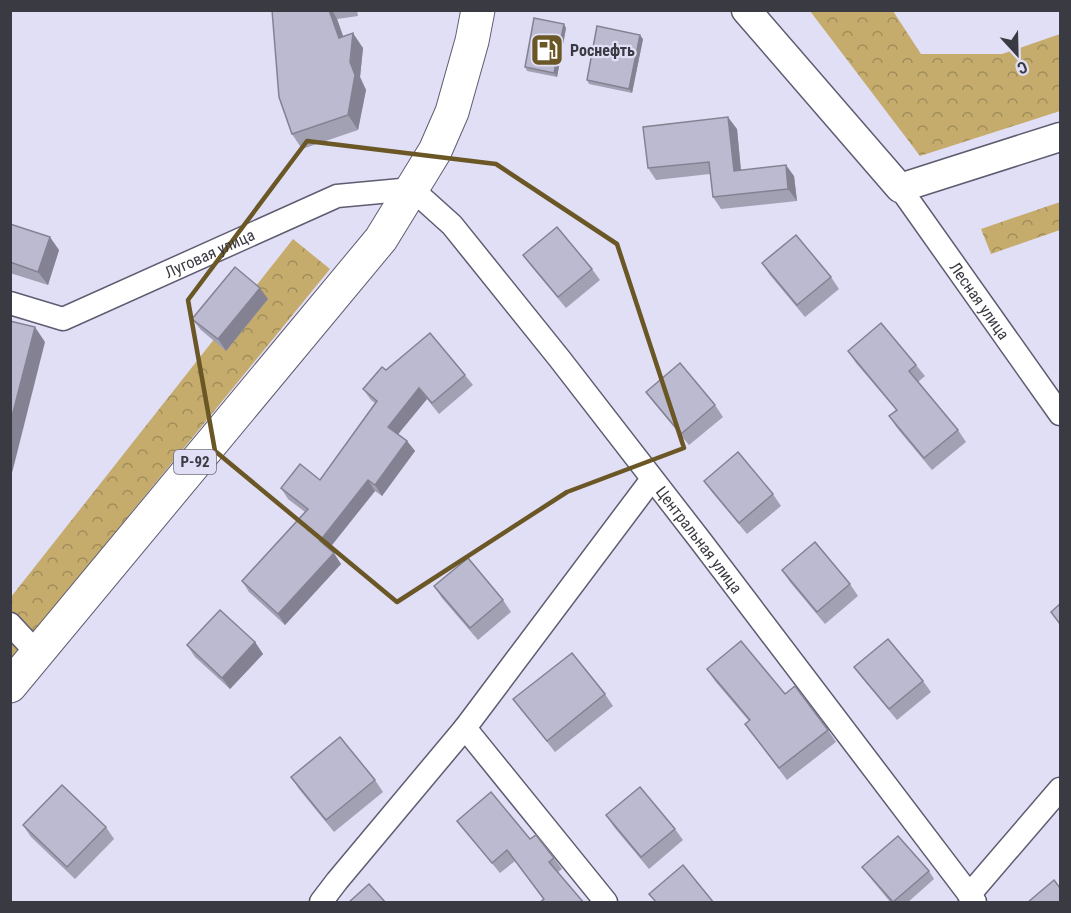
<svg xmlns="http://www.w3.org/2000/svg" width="1071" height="913" font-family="'Roboto Condensed',sans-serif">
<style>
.forest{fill:url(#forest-crowns)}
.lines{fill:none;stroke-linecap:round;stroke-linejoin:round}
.minor-casing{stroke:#5e5c70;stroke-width:25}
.tertiary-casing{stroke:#5e5c70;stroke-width:31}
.primary-casing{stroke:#5e5c70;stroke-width:35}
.minor{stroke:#fff;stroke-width:22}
.tertiary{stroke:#fff;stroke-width:28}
.primary{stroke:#fff;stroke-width:33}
.wall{fill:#a2a0b3}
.shaded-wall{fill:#848292}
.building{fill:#bcbad0;stroke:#848292;stroke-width:1.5}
.marked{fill:none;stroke:#6a5725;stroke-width:4.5;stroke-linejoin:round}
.labels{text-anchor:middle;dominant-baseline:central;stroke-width:4.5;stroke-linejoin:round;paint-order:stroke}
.shield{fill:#e1dff6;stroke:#6c6c79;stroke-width:1.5}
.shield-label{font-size:15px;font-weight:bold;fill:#3a3a43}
.poi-label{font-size:16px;font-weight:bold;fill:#3a3a43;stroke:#e1dff6;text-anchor:start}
.street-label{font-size:16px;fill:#3a3a43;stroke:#e1dff6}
</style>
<defs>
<pattern id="forest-crowns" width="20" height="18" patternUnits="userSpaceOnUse" patternTransform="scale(1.5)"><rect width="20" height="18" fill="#c5ac6c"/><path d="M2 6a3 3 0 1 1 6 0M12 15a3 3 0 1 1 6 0" fill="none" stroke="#a18d5a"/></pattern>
</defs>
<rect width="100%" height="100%" fill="#e1dff6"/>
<g class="forest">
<path d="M810,11H893L921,54H1002L1060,34V111L920,156Z"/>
<path d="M1060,202V230L991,254L981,229Z"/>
<path d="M293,239L330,269L11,660V597Z"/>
</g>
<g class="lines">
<defs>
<g id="minor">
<path id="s1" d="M900,188L1060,414"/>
<path id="s2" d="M10,303L63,319L337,196L412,189L452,225L559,358L700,540L975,902"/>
<path d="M10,624L37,653"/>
<path d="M465,728L606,902"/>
<path d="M969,895L1060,789"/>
<path d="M321,902L337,881L465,728L652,479"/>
</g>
<path id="tertiary" d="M746,10L900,188L1060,137"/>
<path id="primary" d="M10,686L381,239L435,151L452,112L472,41L478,10"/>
</defs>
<use href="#minor" class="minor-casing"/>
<use href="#tertiary" class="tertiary-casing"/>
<use href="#primary" class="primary-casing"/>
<use href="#minor" class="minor"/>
<use href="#tertiary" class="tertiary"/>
<use href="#primary" class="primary"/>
</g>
<g class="wall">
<path d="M272,10H357L358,16L337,19L343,36L363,48L360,77L366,90L358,130L302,149L292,134Z"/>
<path d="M566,28L557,77L527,71L525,67Z"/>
<path d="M643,39L632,93L589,84L587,80Z"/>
<path d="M737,129L741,170L794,176L797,201L721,209L713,197L710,174L656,180L648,168Z"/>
<path d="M10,224L59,250L48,285L10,273Z"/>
<path d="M523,255L592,269L600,280L566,308L531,266Z"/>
<path d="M762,263L831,277L839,289L805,317L770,275Z"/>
<path d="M268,299L226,351L201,330L192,319Z"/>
<path d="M848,351L916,365L925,376L918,382L958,430L966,442L932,470L897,428L889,416L896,410L856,363Z"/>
<path d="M386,370L465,375L473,385L439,414L427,399L398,434L407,441L415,451L382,496L375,491L329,549L341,564L285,625L249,592L242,581L305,512L288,499L281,488L320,480L375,403L371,400L363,389Z"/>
<path d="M646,392L715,405L723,417L689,445L654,403Z"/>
<path d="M704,481L773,494L781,506L747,534L712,492Z"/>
<path d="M782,570L850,584L858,596L825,624L790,582Z"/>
<path d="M434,586L503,600L511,612L478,640L442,598Z"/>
<path d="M255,642L263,654L230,689L195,657L187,645Z"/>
<path d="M854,667L923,681L931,692L897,720L862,678Z"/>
<path d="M707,669L828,730L836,742L787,780L745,724L749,721L715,681Z"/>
<path d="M605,694L613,706L555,752L513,699Z"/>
<path d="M291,777L375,780L383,792L334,832L299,789Z"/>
<path d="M606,815L675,829L683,840L649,869L614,827Z"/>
<path d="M457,821L530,839L554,858L562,869L558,872L543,899L515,861L500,873L465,831Z"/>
<path d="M23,825L106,827L114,839L75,879L31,837Z"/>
<path d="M862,867L929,871L934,879L907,903H891L868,875Z"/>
</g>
<g class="shaded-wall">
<path d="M329,10H332L337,19L349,53L339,38Z"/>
<path d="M564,24L566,28L557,77L554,73Z"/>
<path d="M353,33L363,48L360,77L366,90L358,130L348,115L350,62Z"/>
<path d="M640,35L643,39L632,93L629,89Z"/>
<path d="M728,117L737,129L742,182L734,171Z"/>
<path d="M786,165L794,176L797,201L788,189Z"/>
<path d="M50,237L59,250L48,285L38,272Z"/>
<path d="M260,288L268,299L226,351L218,339Z"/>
<path d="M35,327L45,342L10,481V424Z"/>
<path d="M419,388L427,399L395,438L388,427Z"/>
<path d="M407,441L415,451L382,496L375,485Z"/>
<path d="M368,480L375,491L327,551L320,541Z"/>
<path d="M334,553L341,564L285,625L278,614Z"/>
<path d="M255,642L263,654L230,689L222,678Z"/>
</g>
<g class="building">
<path d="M272,10H329L339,38L353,33L350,62L355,75L348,115L292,134L279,97Z"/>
<path d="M534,18L564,24L554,73L525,67Z"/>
<path d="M597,26L640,35L629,89L587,80Z"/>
<path d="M728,117L734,171L786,165L788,189L713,197L709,162L648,168L643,127Z"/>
<path d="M10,224L50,237L38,272L10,262Z"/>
<path d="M557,227L592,269L558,297L523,255Z"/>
<path d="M796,235L831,277L797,305L762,263Z"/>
<path d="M235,267L260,288L218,339L192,319Z"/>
<path d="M10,321L35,327L10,424Z"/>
<path d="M881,323L916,365L909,371L958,430L924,458L889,416L897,410L848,351Z"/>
<path d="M430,333L465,375L432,403L419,388L388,427L407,441L375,485L368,480L320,541L334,553L278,614L242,581L308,509L281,488L300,464L320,480L377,401L363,389L382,367L386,370Z"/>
<path d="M680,363L715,405L681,434L646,392Z"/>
<path d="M738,452L773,494L739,523L704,481Z"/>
<path d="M815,542L850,584L817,612L782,570Z"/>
<path d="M468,558L503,600L470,628L434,586Z"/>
<path d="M1060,604V624L1051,612Z"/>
<path d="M220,610L255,642L222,678L187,645Z"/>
<path d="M888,639L923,681L889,709L854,667Z"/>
<path d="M741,641L785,694L795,686L828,730L779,768L745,724L750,720L707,669Z"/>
<path d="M572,653L605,694L547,741L513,699Z"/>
<path d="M340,737L375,780L326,820L291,777Z"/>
<path d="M62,785L106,827L67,867L23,825Z"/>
<path d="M640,787L675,829L641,857L606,815Z"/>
<path d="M491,792L530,839L536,835L554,858L549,862L584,903H539L544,899L507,850L492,863L457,821Z"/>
<path d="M898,836L929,871L893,902L862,867Z"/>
<path d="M683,865L714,903H657L649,894Z"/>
<path d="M1054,880L1060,888V903H1027Z"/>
<path d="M369,884L386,903H348Z"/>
</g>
<path class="marked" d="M307,141L496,164L617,244L684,448L567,492L397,602L215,451L188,300Z"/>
<defs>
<symbol id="fuel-square" viewBox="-11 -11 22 22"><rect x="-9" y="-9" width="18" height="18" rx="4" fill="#6a5725" stroke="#e1dff6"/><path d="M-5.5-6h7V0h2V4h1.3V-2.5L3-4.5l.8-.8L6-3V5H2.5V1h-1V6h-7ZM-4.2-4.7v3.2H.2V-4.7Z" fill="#fff"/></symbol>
</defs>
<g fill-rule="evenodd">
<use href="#fuel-square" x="528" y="31" width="38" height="38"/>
</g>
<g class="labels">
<rect class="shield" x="174" y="450" width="42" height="24" rx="4.5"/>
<g class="shield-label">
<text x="195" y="462">Р-92</text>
</g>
<g class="poi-label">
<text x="570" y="50">Роснефть</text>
</g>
<g class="street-label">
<text stroke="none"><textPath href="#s2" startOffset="216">Луговая улица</textPath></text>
<text stroke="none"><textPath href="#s1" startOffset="138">Лесная улица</textPath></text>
<text stroke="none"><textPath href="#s2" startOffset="885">Центральная улица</textPath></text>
</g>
</g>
<rect width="1071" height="913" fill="none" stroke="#3a3a43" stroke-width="24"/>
<g transform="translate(1017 54) rotate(158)" stroke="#e1dff6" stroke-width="4.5" paint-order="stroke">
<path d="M0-4.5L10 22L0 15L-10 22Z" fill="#3a3a43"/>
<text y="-9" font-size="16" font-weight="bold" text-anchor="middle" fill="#3a3a43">С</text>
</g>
</svg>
